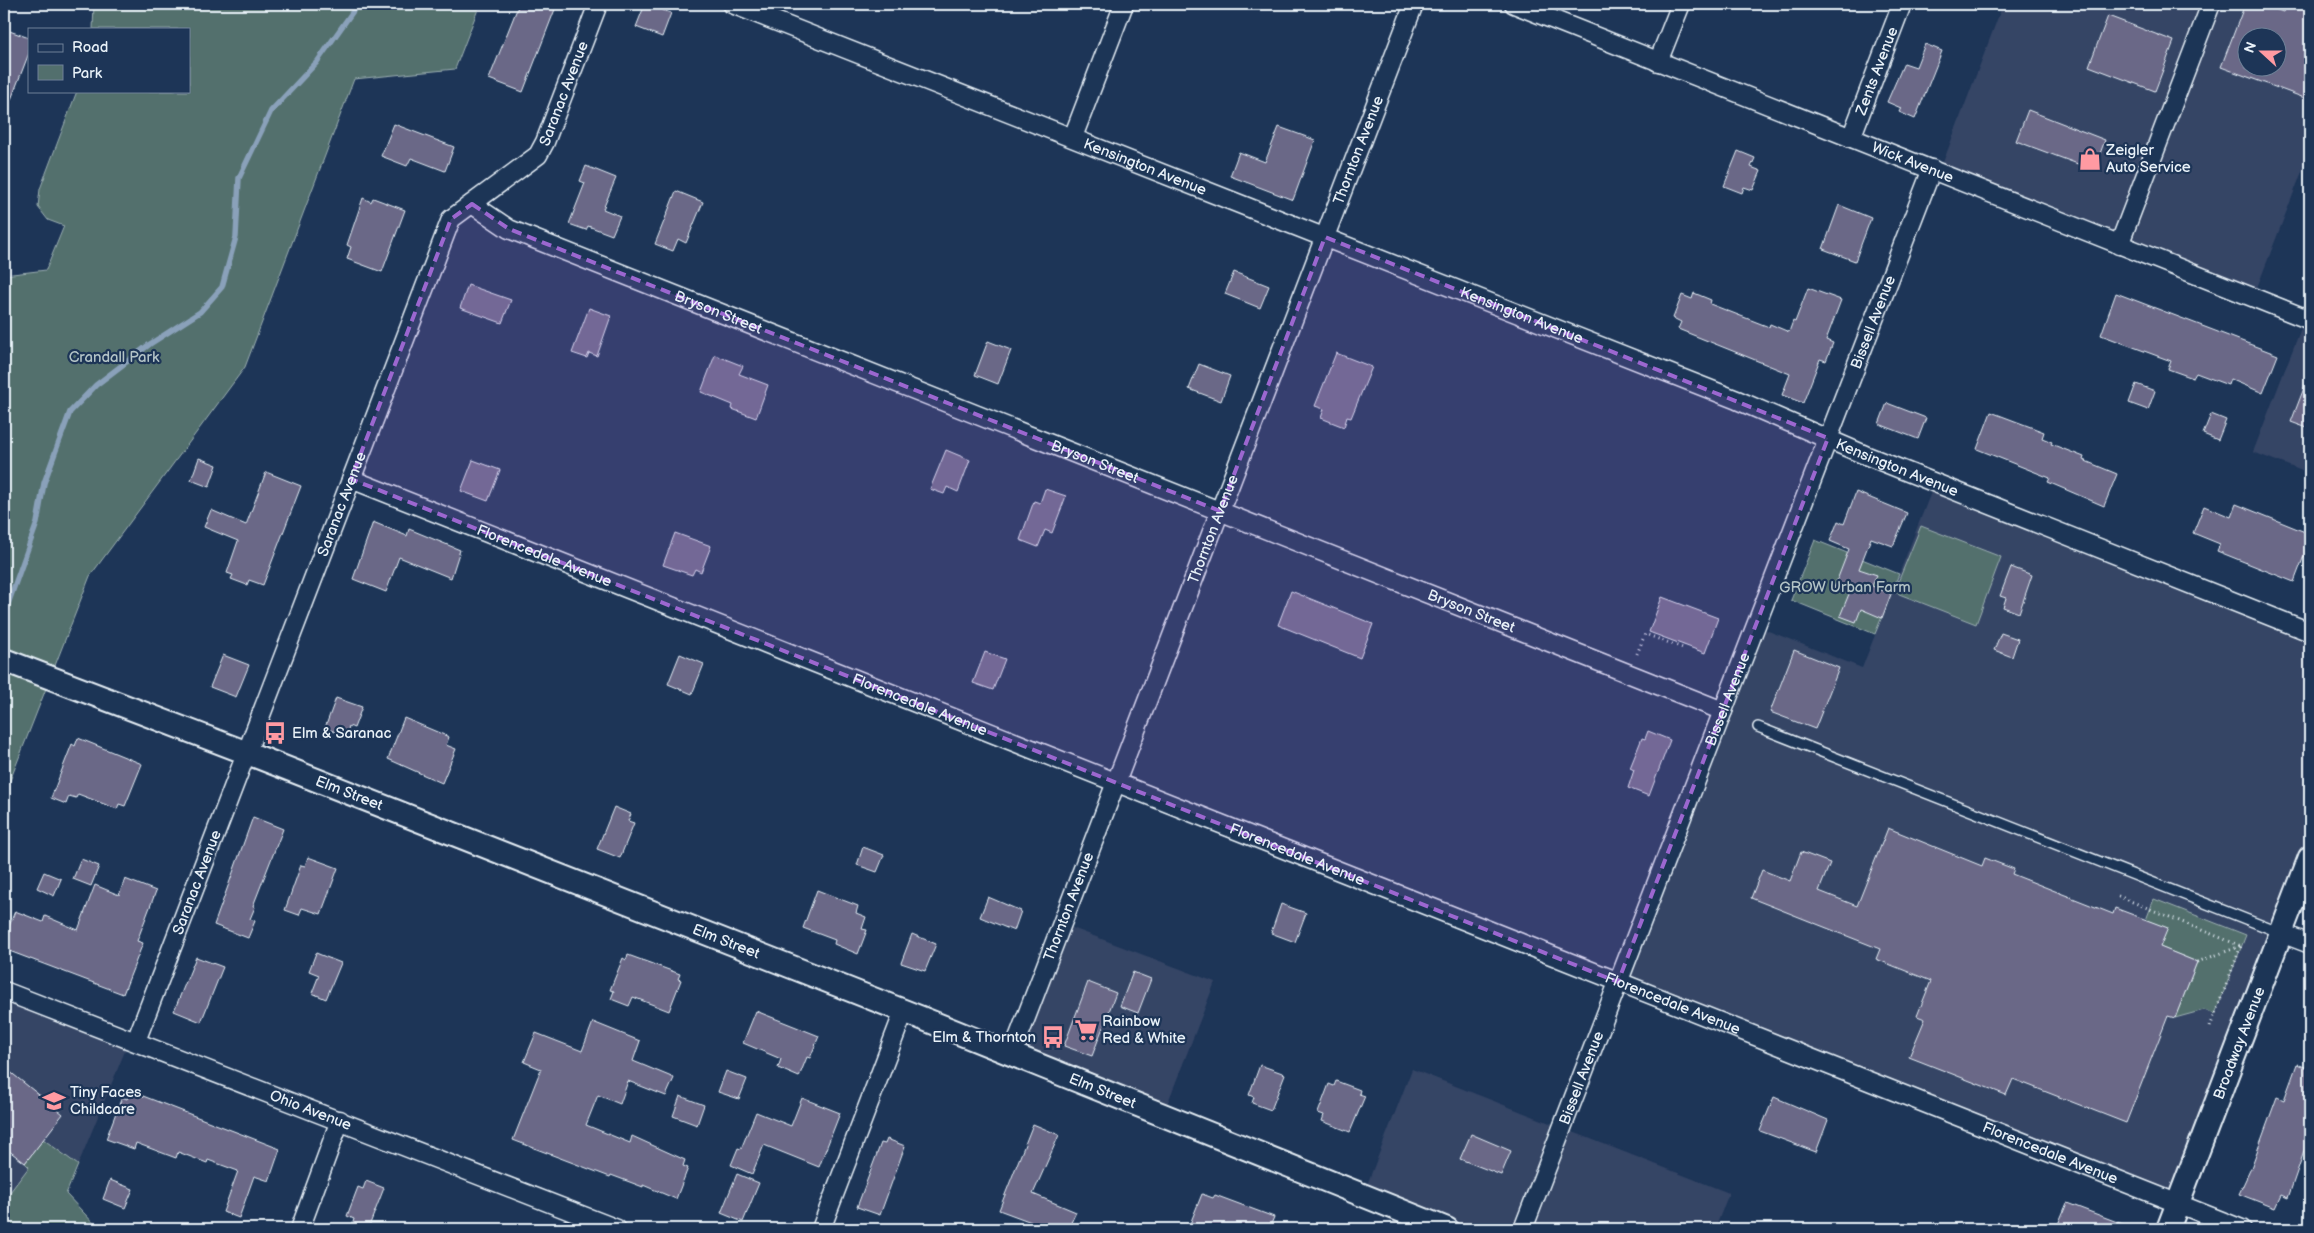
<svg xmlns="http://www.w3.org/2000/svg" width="2314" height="1233" font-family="'Balsamiq Sans',sans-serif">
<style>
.built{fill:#344465;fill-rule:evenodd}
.green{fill:#526f6d;stroke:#9db0b2}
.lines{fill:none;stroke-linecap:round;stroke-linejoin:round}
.stream{stroke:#8aa1ba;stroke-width:5.5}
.building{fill:#6a6787;stroke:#e8f1f8;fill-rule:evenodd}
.service-casing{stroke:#e8f1f8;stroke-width:12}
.minor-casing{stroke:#e8f1f8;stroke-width:21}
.tertiary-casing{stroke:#e8f1f8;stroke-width:26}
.path{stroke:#e8f1f8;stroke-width:3;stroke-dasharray:1 4;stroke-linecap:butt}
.service{stroke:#1d3557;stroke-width:9}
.minor{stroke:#1d3557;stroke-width:18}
.tertiary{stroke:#1d3557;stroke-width:22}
.marked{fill:#9c67d0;fill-opacity:0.2;stroke:#9c67d0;stroke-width:4;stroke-dasharray:10 6;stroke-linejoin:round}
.labels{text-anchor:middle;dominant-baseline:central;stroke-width:4.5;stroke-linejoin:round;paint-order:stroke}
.street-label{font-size:15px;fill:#e8f1f8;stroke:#1d3557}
.poi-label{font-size:15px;fill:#e8f1f8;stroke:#1d3557;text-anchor:start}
.park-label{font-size:15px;fill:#b4c4c7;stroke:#1d3557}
</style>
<rect width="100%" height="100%" fill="#1d3557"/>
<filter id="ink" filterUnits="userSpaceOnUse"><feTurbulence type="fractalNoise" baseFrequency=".02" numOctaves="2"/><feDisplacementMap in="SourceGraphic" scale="10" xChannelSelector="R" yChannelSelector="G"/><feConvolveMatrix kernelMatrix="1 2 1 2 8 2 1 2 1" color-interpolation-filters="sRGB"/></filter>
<g filter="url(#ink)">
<g class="built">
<path d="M2003,4H2310V151L2253,298L1939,173ZM2246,38H2276V68H2246Z"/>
<path d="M2305,318L2310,320V474L2253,452Z"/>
<path d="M1935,482L2310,632V857L2177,1204L1618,982L1756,626L1862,668Z"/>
<path d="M1062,924L1215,982L1163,1115L1012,1054Z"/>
<path d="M4,991L130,1039L66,1194L99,1229H4Z"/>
<path d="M1412,1069L1729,1193L1715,1229H1430L1363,1195Z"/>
</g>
<g class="green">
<path d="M94,4H480L455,69L354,79L245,367L90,576L4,796V275L46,270L64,226L48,220L38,207L40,189L77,91H189V29H93Z"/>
<path d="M1921,526L2001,557L1976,624L1894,592Z"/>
<path d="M1815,540L1899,574L1875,634L1791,600Z"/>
<path d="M2154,899L2246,935L2215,1014L2204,1010L2175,1018L2197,962L2160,947L2167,928L2146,920Z"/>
<path d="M43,1139L78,1165L66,1194L99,1229H4V1200L29,1167L25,1163Z"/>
</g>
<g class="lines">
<path class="stream" d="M4,615L37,523L44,483L70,412L96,385L150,344L200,312L222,287L236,237L239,178L271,111L317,62L358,4"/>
</g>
<g class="building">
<path d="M519,4H557L523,92L489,79Z"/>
<path d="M645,4L671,13L662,37L636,27Z"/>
<path d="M2245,4H2261L2283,12L2287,4H2310V100L2221,67ZM2246,38H2276V68H2246Z"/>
<path d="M2108,16L2174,41L2155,91L2089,66Z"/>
<path d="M4,29L29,38V53L5,115Z"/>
<path d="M1925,44L1942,51L1915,119L1899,112L1901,108L1887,102L1904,63L1916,67Z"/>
<path d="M2028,110L2105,140L2094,170L2016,141Z"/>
<path d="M394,124L454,147L445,171L411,158L407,166L381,156Z"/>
<path d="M1279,127L1315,140L1293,200L1230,176L1239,152L1265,162Z"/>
<path d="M1738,151L1755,158L1751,167L1761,171L1753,190L1744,187L1742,193L1724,186Z"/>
<path d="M586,166L616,178L603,209L620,216L612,235L588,226L586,230L569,224L585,183L580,181Z"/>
<path d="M676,191L703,202L686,243L678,239L673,251L655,244Z"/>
<path d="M363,198L371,202L373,198L405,210L382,272L347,259L351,247L347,245Z"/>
<path d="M1839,205L1871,218L1855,261L1823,249Z"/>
<path d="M1234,272L1269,286L1260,308L1225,294Z"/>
<path d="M468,285L511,300L502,323L460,308Z"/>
<path d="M1808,288L1841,300L1826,340L1833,343L1826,361L1820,359L1803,403L1782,395L1790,374L1678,329L1681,322L1673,318L1682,295L1692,299L1694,293L1711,300L1710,304L1769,327L1770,324L1789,332L1793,321L1795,322Z"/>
<path d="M2116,293L2278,355L2263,393L2230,379L2228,385L2196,373L2193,378L2168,369L2171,361L2101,335Z"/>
<path d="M589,308L611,316L597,356L589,353L587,358L572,353Z"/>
<path d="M988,341L1011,350L998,384L975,375Z"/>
<path d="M1336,353L1372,367L1351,418L1347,417L1344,427L1321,418L1324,409L1315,406Z"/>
<path d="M715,355L743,366L739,374L768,385L756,418L732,409L733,405L701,392Z"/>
<path d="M1199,364L1230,376L1221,401L1189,389Z"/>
<path d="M2309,375H2310V429L2291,422Z"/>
<path d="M2136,384L2155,391L2148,410L2129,403Z"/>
<path d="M1887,403L1926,418L1918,439L1879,424Z"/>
<path d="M1991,412L2044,432L2042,438L2052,442L2051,444L2084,457L2083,460L2117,474L2104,506L2048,482L2050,478L1977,449Z"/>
<path d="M2211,414L2226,420L2218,440L2203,434Z"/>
<path d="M946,450L970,460L958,492L947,487L944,494L930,489Z"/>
<path d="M199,458L217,465L209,487L191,480Z"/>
<path d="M473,460L500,470L488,501L461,491Z"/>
<path d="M266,472L301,486L263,585L249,580L247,585L231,579L233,575L227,573L238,541L204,527L211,510L246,525Z"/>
<path d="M1045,489L1066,496L1052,533L1045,530L1038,547L1020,540L1034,501L1040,503Z"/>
<path d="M1856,492L1907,513L1893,546L1871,538L1859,569L1877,575L1872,586L1891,594L1882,618L1861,609L1856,622L1840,616L1849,594L1834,588L1849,549L1830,541L1838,521L1844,524Z"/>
<path d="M2236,504L2310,534V558L2304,556L2294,582L2217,551L2220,544L2193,533L2204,506L2231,517Z"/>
<path d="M373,522L407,536L409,529L460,550L451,578L399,557L386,592L353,579Z"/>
<path d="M675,533L711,546L701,572L695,569L692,575L663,565Z"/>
<path d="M2011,567L2032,575L2019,613L2003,607L2006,598L2000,596Z"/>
<path d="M1291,591L1373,624L1360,658L1278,625Z"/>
<path d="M1662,597L1718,618L1705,653L1649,632Z"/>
<path d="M2001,633L2018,639L2012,657L1994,650Z"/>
<path d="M1794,650L1839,668L1815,729L1770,712Z"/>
<path d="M985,652L1005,659L993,690L973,683Z"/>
<path d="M680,654L704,664L692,694L668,684Z"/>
<path d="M223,655L249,665L236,697L210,687Z"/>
<path d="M336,698L362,707L354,728L349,726L346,736L325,728Z"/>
<path d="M404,718L449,737L446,745L456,749L442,783L388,759Z"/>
<path d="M1648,731L1670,740L1649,796L1628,788L1634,770L1630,768L1642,738L1645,739Z"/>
<path d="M78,738L142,764L125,806L119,804L117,809L78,794L76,798L69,796L66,804L51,798L72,744L75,746Z"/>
<path d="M614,807L631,814L628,821L634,823L620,858L597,849Z"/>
<path d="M253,817L283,829L253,906L255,907L250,919L255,921L248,938L214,925Z"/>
<path d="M1888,828L1982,866L1985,858L2014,869L2012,874L2113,914L2115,908L2168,928L2160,947L2197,962L2175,1018L2168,1016L2126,1123L2013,1079L2006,1095L1909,1057L1925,1019L1917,1016L1931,981L1876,959L1880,949L1751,898L1762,870L1790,881L1801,852L1830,863L1819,891L1857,906Z"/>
<path d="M863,847L884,855L877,872L857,865Z"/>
<path d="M308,857L338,868L321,914L302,908L299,915L285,910L301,865L305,866Z"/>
<path d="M81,859L99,866L91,886L73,879Z"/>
<path d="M44,872L61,879L54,896L37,888Z"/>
<path d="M125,879L156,891L137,941L143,943L123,994L4,949V939L15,911L43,922L45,916L78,930L95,885L119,895Z"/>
<path d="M817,890L858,906L856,913L866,917L862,929L867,930L858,954L834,944L835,940L803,928Z"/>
<path d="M988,897L1021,911L1014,931L980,917Z"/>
<path d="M1281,904L1306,913L1295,942L1271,933Z"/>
<path d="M912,934L936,944L925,971L901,963Z"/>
<path d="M316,953L341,963L326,999L312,993L319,975L309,971Z"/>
<path d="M628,955L680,974L678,979L681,980L669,1011L633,997L629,1006L611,999L614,991L610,990L623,958L626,960Z"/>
<path d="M196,957L223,967L201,1022L174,1011Z"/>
<path d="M1133,972L1151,979L1138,1013L1120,1006Z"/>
<path d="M1088,982L1116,993L1092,1056L1064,1046Z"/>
<path d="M756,1011L819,1036L810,1058L807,1057L799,1077L778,1068L781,1059L743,1043Z"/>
<path d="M593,1022L640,1041L633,1061L674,1078L666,1096L628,1081L620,1104L598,1095L586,1125L630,1143L632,1136L685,1160L683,1166L688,1168L676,1199L643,1185V1187L611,1175L610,1177L513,1140L541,1069L524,1062L536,1033L582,1051Z"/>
<path d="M2297,1064L2310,1069V1134L2288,1198L2281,1195L2275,1208L2239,1194L2251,1168L2277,1097L2284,1100Z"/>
<path d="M1260,1065L1285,1074L1271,1110L1252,1103L1254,1097L1249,1095Z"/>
<path d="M4,1067L63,1114L25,1163L4,1147Z"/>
<path d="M726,1071L747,1079L739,1099L718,1092Z"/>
<path d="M1336,1081L1360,1090L1359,1094L1365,1096L1350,1132L1322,1121L1324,1115L1318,1113L1329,1084L1334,1086Z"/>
<path d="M130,1091L280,1149L269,1181L254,1176L239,1218L223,1212L238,1171L208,1160L207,1163L178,1152L176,1158L136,1143L134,1149L106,1139L122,1097L127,1099Z"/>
<path d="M680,1096L704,1105L697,1125L673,1116Z"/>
<path d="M1774,1097L1828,1120L1816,1152L1760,1131Z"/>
<path d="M802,1098L840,1113L819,1167L764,1145L752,1174L731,1165L738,1148L741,1149L756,1112L791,1126Z"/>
<path d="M1033,1124L1059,1135L1033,1194L1076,1212L1068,1229H1050L999,1210Z"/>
<path d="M1471,1134L1511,1151L1501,1175L1460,1159Z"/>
<path d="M887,1139L905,1146L880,1215L857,1207L881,1143L885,1144Z"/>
<path d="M737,1174L759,1183L743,1222L721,1213Z"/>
<path d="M110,1180L133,1189L125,1208L103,1199Z"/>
<path d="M366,1181L384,1188L368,1229H351L354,1219L347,1216L358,1187L363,1189Z"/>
<path d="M1202,1194L1213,1198L1215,1195L1274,1217L1269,1229H1188Z"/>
<path d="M2067,1203L2133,1228V1229H2056Z"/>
</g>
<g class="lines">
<defs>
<path id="service" d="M1758,727L2281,933"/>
<g id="minor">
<path id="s1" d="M732,4L1737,400L1865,455L2310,632"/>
<path id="s2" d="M1514,4L2310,320"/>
<path d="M1658,62L1681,4"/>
<path d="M1073,137L1124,4"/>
<path id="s3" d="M1851,138L1902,4"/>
<path id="s4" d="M472,204L509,229L1723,711"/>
<path d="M2119,245L2211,4"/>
<path id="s5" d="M351,479L2242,1229"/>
<path d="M2281,933L2310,944"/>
<path id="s6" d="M4,991L617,1229"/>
<path id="s7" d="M136,1041L451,219L538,155L545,142L598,4"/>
<path id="s8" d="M1012,1054L1414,4"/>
<path d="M300,1229L340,1120"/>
<path d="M821,1229L904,1011"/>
<path id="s9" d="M1523,1229L1932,169"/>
</g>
<g id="tertiary">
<path id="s10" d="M4,660L263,759L919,1017L1447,1229"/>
<path id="s11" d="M2168,1229L2310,857"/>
</g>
</defs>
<use href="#service" class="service-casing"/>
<use href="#minor" class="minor-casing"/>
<use href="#tertiary" class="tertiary-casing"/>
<g class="path">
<path d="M1637,654L1645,634L1683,648L1684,645"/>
<path d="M2118,896L2241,946"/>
<path d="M2197,962L2241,946"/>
<path d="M2210,1027L2241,946"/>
</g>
<use href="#service" class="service"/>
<use href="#minor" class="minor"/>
<use href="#tertiary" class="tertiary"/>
</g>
</g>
<path class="marked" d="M472,204L509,229L1220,511L1325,237L1828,438L1618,982L351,479L451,219Z"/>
<defs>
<symbol id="shop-bare" viewBox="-9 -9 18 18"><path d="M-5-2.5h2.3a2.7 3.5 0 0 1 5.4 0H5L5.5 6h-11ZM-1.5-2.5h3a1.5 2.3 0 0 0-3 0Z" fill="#ff9aa2" stroke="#1d3557" stroke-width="2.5" paint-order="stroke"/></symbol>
<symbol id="bus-bare" viewBox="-9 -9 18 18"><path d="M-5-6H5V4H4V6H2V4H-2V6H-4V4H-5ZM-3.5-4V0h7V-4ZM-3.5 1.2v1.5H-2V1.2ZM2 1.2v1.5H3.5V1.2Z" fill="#ff9aa2" stroke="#1d3557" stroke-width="2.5" paint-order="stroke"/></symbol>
<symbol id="supermarket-bare" viewBox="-9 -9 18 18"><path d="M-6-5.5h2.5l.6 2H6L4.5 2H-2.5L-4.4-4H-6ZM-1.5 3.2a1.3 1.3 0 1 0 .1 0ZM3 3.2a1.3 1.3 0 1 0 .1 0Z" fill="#ff9aa2" stroke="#1d3557" stroke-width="2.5" paint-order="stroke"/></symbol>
<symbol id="school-bare" viewBox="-9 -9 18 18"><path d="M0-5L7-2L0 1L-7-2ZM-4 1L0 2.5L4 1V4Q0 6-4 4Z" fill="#ff9aa2" stroke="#1d3557" stroke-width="2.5" paint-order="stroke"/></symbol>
</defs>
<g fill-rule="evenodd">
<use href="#shop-bare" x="2074" y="143" width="32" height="32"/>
<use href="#bus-bare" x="259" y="717" width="32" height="32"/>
<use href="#supermarket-bare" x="1070" y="1014" width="32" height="32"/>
<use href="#bus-bare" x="1037" y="1021" width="32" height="32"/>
<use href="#school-bare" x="38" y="1085" width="32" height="32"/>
</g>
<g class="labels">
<g class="street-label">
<text stroke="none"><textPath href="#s3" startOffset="72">Zents Avenue</textPath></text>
<text stroke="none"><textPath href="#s7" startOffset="1055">Saranac Avenue</textPath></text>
<text stroke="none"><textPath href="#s8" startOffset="968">Thornton Avenue</textPath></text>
<text stroke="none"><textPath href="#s2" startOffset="429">Wick Avenue</textPath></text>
<text stroke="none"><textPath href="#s1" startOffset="444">Kensington Avenue</textPath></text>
<text stroke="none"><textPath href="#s4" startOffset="270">Bryson Street</textPath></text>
<text stroke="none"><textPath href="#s1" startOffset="849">Kensington Avenue</textPath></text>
<text stroke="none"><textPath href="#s9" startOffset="972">Bissell Avenue</textPath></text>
<text stroke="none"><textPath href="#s4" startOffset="675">Bryson Street</textPath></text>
<text stroke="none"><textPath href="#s1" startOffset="1254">Kensington Avenue</textPath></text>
<text stroke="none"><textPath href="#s7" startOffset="575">Saranac Avenue</textPath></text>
<text stroke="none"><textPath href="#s8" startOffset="562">Thornton Avenue</textPath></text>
<text stroke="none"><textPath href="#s5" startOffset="208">Florencedale Avenue</textPath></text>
<text stroke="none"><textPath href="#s4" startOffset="1080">Bryson Street</textPath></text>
<text stroke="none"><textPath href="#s9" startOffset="568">Bissell Avenue</textPath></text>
<text stroke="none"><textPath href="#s5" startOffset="612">Florencedale Avenue</textPath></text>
<text stroke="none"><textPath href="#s10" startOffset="370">Elm Street</textPath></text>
<text stroke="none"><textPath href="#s5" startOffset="1018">Florencedale Avenue</textPath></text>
<text stroke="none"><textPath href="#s7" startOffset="170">Saranac Avenue</textPath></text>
<text stroke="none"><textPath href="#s8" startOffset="158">Thornton Avenue</textPath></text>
<text stroke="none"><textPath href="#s10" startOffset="775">Elm Street</textPath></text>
<text stroke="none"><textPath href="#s5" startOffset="1422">Florencedale Avenue</textPath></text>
<text stroke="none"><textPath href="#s11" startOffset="199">Broadway Avenue</textPath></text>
<text stroke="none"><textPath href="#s9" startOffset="162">Bissell Avenue</textPath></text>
<text stroke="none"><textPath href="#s10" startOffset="1180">Elm Street</textPath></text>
<text stroke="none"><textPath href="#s6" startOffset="329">Ohio Avenue</textPath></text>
<text stroke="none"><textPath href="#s5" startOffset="1828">Florencedale Avenue</textPath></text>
</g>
<g class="poi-label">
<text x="2106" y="150">Zeigler<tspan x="2106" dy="17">Auto Service</tspan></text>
<text x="292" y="733">Elm &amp; Saranac</text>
<text x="1102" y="1021">Rainbow<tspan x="1102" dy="17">Red &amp; White</tspan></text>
<text x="1036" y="1037" text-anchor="end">Elm &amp; Thornton</text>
<text x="70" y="1092">Tiny Faces<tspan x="70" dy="17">Childcare</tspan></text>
</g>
<g class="park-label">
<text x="114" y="357">Crandall Park</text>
<text x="1845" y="587">GROW Urban Farm</text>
</g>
</g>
<rect width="2314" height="1233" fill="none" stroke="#1d3557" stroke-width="20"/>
<rect x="10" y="10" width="2294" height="1213" fill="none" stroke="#e8f1f8" stroke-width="2" filter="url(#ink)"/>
<rect x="28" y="28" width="162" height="65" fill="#1d3557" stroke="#6e8097"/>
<rect x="38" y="44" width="25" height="8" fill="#1d3557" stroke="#6e8097"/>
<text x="72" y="52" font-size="15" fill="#e8f1f8">Road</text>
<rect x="38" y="65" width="25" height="15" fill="#526f6d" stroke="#6e8097"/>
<text x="72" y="78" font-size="15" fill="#e8f1f8">Park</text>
<g transform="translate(2262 52) rotate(291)"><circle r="24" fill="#1d3557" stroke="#6e8097"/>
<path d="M0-4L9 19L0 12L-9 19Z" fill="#ff9aa2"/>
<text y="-8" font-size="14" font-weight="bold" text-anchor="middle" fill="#e8f1f8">N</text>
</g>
</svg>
